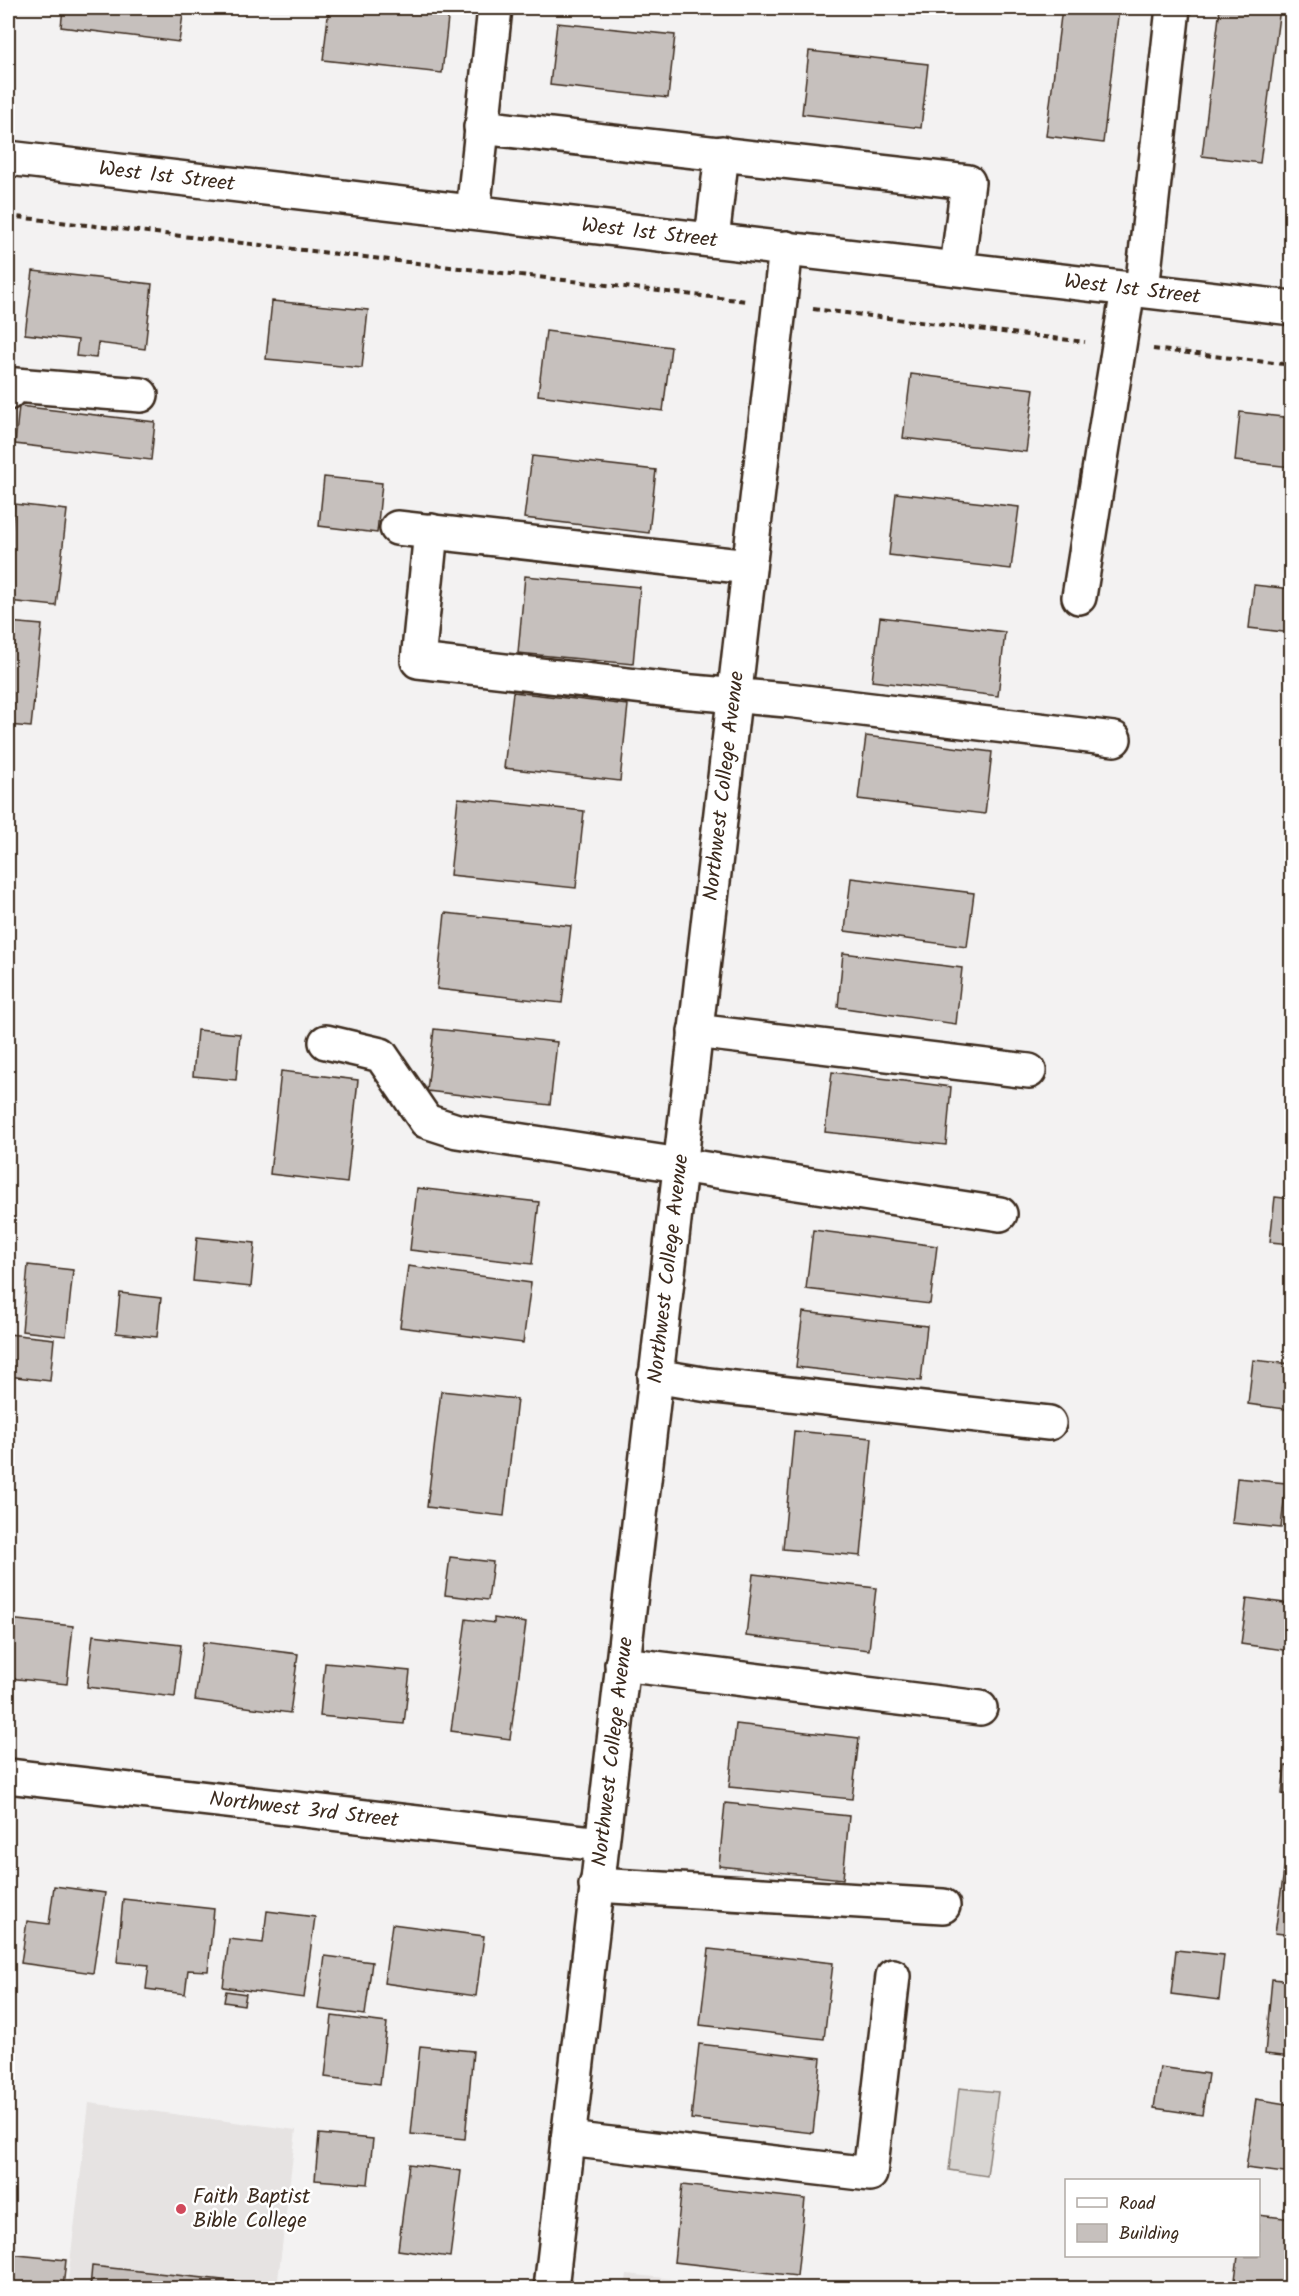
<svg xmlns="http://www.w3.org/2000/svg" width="1299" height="2296" font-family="Kalam,sans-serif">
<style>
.built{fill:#e6e3e2}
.green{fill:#d8d5d2;stroke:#8a8078;stroke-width:1.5}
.building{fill:#c6c0bd;stroke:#3b2a1e;stroke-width:1.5}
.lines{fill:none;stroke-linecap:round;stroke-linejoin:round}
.minor-casing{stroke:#3b2a1e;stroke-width:38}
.major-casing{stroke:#3b2a1e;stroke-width:38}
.path{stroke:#3b2a1e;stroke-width:4;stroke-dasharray:6 4.5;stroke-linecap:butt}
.minor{stroke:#fff;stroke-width:33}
.major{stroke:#fff;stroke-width:33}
.poi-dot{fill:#d1495b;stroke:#fff;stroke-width:2}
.labels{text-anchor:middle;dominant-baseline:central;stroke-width:5;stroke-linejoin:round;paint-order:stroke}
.street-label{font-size:21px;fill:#3b2a1e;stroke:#fff}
.poi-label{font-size:21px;fill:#3b2a1e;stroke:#fff;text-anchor:start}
</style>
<rect width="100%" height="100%" fill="#f3f2f2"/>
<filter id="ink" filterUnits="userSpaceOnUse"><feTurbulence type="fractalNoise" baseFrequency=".0167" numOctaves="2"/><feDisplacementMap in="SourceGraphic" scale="12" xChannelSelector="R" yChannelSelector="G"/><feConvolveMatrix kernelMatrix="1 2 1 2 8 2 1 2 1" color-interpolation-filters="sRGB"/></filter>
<g filter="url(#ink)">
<g class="built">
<path d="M89,2103L296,2130L277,2288H67Z"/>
<path d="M627,2274L752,2288H625Z"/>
</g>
<path class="green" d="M959,2088L998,2092L987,2176L949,2170Z"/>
<g class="building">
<path d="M63,8H184L179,42L61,27Z"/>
<path d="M329,8H432L449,9L442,73L323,60Z"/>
<path d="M1062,8H1119L1103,143L1046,136Z"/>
<path d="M1220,8H1280L1260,163L1202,156Z"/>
<path d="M557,23L675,35L668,98L550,85Z"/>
<path d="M809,51L928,64L921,128L802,114Z"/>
<path d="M33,271L152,284L145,349L98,343L96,358L76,356L78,340L25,334Z"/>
<path d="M272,301L368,310L362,368L266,359Z"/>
<path d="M546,331L671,347L663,411L538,395Z"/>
<path d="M911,374L1034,389L1026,452L903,438Z"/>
<path d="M19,406L155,422L151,460L15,444Z"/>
<path d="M1240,412L1292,418V467L1235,461Z"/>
<path d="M532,456L656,470L649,533L524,518Z"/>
<path d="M324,477L382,483L377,533L319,526Z"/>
<path d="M896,493L1019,507L1011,569L889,555Z"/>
<path d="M14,504L67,510L56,606L8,601V561Z"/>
<path d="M525,576L640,587L633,664L518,653Z"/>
<path d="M1254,585L1292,589V633L1249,628Z"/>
<path d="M880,617L1005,632L998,696L872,681Z"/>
<path d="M8,622L42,625L31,727L8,725Z"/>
<path d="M513,692L628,705L620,781L504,768Z"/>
<path d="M866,736L992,752L985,814L858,799Z"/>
<path d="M458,798L584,811L576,888L450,875Z"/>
<path d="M851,878L974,893L967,947L845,931Z"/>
<path d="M445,913L571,926L562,1003L437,989Z"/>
<path d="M843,953L962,968L956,1024L838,1007Z"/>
<path d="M434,1029L557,1042L550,1105L427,1091Z"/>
<path d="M197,1030L240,1034L236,1080L193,1076Z"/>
<path d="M281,1071L358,1080L347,1183L270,1174Z"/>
<path d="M832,1072L951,1087L946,1145L825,1132Z"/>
<path d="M417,1188L539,1202L532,1264L410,1250Z"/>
<path d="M1275,1197L1292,1199V1244L1270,1242Z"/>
<path d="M813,1230L937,1246L930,1304L806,1289Z"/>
<path d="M197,1237L255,1243L251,1287L193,1281Z"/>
<path d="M28,1265L73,1270L66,1336L22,1331Z"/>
<path d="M408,1266L531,1283L523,1343L400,1327Z"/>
<path d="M120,1293L161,1298L157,1337L116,1333Z"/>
<path d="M803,1312L927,1326L921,1381L796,1367Z"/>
<path d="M8,1334L54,1339L50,1381L8,1376Z"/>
<path d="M1253,1360L1292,1364V1410L1248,1404Z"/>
<path d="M441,1391L517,1399L504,1516L427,1507Z"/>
<path d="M794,1431L872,1438L861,1556L783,1549Z"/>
<path d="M1237,1478L1286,1483L1281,1528L1232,1523Z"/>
<path d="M450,1557L493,1562L488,1600L445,1595Z"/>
<path d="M753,1574L876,1588L869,1650L746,1636Z"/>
<path d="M1247,1598L1292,1604L1291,1651L1241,1644Z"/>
<path d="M494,1618L526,1623L510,1739L451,1731L466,1619L494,1623Z"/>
<path d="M8,1619L73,1626L67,1684L8,1678Z"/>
<path d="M93,1635L181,1645L175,1697L87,1687Z"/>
<path d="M203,1642L298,1654L290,1713L195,1700Z"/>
<path d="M325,1663L410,1671L404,1724L320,1716Z"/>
<path d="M736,1724L859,1738L852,1799L729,1787Z"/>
<path d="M1285,1766H1292V1795L1282,1794Z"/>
<path d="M725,1803L849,1816L843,1879L719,1866Z"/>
<path d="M1285,1864L1292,1865V1935L1275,1933Z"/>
<path d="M54,1886L105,1893L93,1973L21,1963L27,1921L49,1924Z"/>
<path d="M123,1899L214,1909L208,1971L188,1970L185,1994L146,1989L149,1965L117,1962Z"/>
<path d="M267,1911L315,1917L304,1998L223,1987L229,1939L263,1943Z"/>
<path d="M392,1924L484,1936L476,1996L384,1983Z"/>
<path d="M709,1949L833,1963L824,2039L700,2025Z"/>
<path d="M1176,1950L1224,1955L1219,2000L1171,1994Z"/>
<path d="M325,1956L372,1962L365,2015L318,2009Z"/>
<path d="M1272,1979L1292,1981V2057L1265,2054Z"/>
<path d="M226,1991L246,1994L244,2005L224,2002Z"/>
<path d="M332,2016L387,2023L380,2084L325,2077Z"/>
<path d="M699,2044L821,2058L813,2133L691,2119Z"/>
<path d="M420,2046L473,2051L465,2139L411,2134Z"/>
<path d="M1160,2067L1208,2074L1202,2115L1154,2108Z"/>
<path d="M1256,2099L1292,2105V2174L1246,2168Z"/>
<path d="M319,2134L373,2139L368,2184L315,2180Z"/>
<path d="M409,2164L461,2171L450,2257L398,2250Z"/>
<path d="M682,2185L805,2199L797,2276L674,2262Z"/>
<path d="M1258,2215L1292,2219L1286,2288H1234L1238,2256H1258Z"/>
<path d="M8,2254L66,2260L63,2288H8Z"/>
<path d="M92,2266L241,2282V2288H90Z"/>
</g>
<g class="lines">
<defs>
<g id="minor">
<path d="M481,127L968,182L957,268"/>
<path d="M473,212L495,8"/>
<path d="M712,239L722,153"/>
<path d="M1142,290L1173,8"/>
<path d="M8,393L15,385L141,395"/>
<path d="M397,528L749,567"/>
<path d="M431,531L418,661L680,691L787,700L1114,739"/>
<path d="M1079,597L1128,289"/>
<path d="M695,1031L1029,1071"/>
<path d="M326,1042L381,1055L426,1121L457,1131L1000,1214"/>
<path d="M655,1376L708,1385L1049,1423"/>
<path d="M622,1664L980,1708"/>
<path id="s1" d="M8,1776L601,1844"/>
<path d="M596,1885L943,1906"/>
<path d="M568,2139L870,2174L893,1976"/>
<path id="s2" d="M551,2288L786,248"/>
</g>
<g id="major">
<path id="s3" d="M8,158L1292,308"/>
</g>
</defs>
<use href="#minor" class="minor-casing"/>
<use href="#major" class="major-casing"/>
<g class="path">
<path d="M8,216L746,301"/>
<path d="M813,309L1085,342"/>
<path d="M1153,349L1292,365"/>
</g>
<use href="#minor" class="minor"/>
<use href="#major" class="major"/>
</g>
</g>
<circle class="poi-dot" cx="181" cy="2209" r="6"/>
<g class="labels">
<g class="street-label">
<text stroke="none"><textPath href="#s3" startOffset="160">West 1st Street</textPath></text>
<text stroke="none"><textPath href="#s3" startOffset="646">West 1st Street</textPath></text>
<text stroke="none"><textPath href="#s3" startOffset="1132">West 1st Street</textPath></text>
<text stroke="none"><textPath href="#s2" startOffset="1512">Northwest College Avenue</textPath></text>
<text stroke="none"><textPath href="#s2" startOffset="1026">Northwest College Avenue</textPath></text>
<text stroke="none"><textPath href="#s2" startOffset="540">Northwest College Avenue</textPath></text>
<text stroke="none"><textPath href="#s1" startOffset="298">Northwest 3rd Street</textPath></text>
</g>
<g class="poi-label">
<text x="193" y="2197">Faith Baptist<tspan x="193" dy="24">Bible College</tspan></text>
</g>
</g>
<rect width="1299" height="2296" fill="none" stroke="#fff" stroke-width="30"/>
<rect x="15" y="15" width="1269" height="2266" fill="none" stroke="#3b2a1e" stroke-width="2" filter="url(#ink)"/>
<rect x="1065" y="2179" width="195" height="78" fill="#ffffff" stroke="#b1aaa5" stroke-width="1.5"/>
<rect x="1077" y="2198" width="30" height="9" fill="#ffffff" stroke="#b1aaa5" stroke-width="1.5"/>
<text x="1119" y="2209" font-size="18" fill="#3b2a1e">Road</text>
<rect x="1077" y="2224" width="30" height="18" fill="#c6c0bd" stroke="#b1aaa5" stroke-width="1.5"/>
<text x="1119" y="2239" font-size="18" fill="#3b2a1e">Building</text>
</svg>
